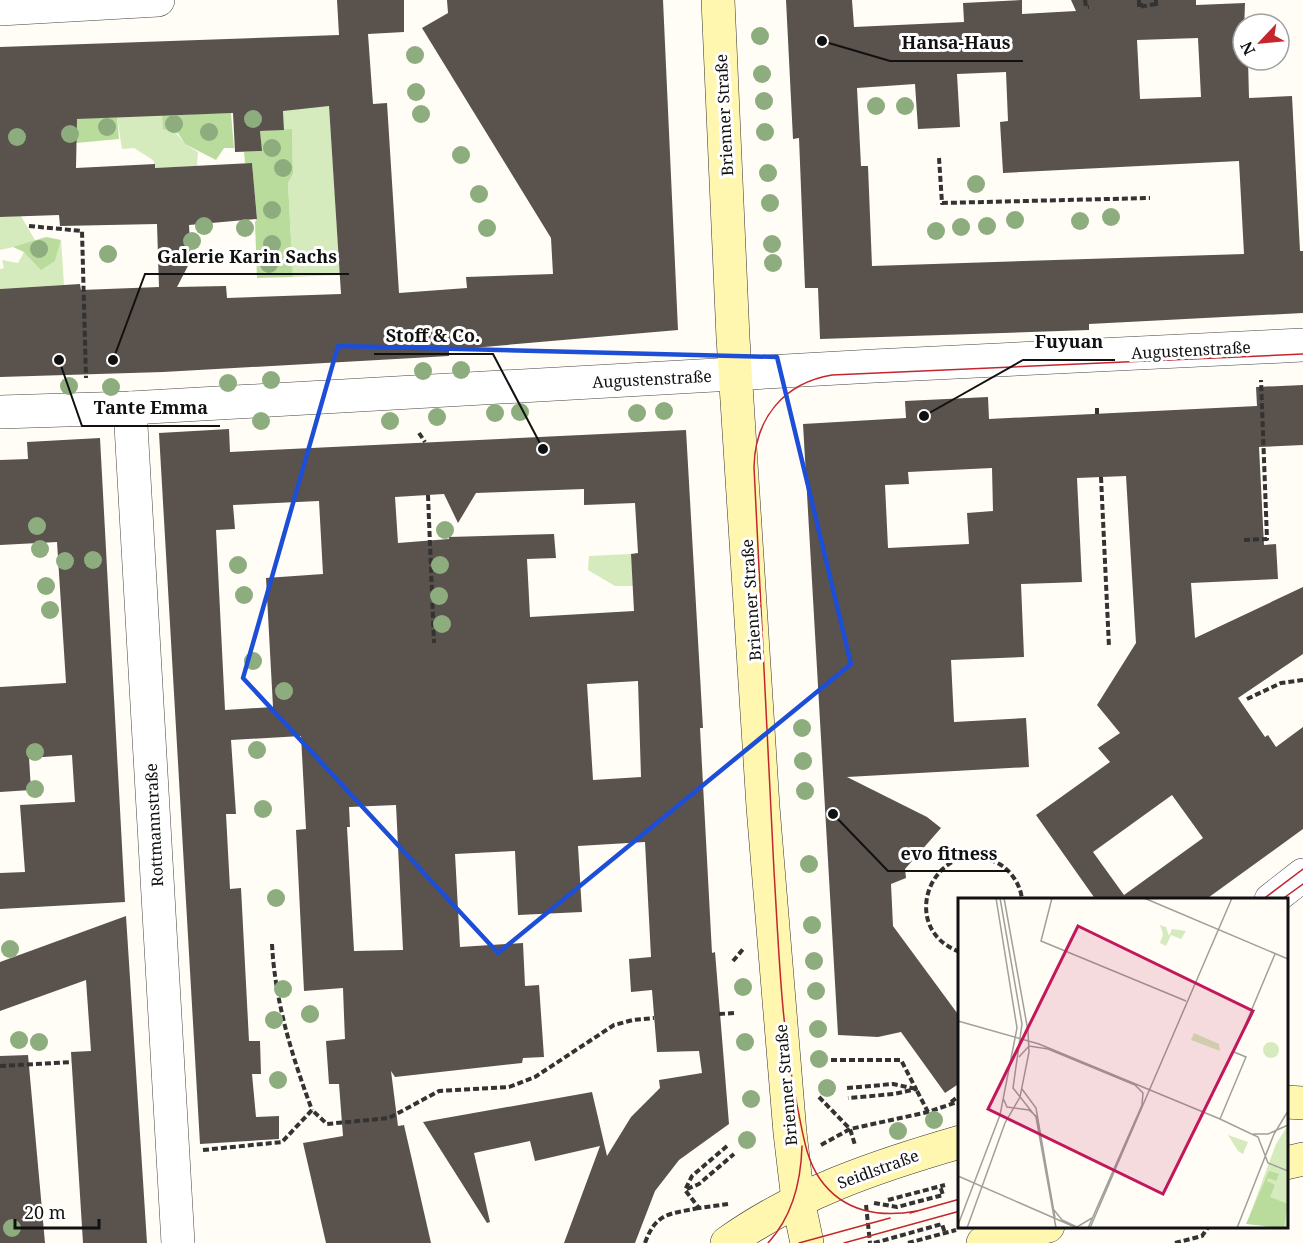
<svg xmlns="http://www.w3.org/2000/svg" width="1303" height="1243" font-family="'Noto Serif',serif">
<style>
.green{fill:#d5ebbd}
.forest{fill:#b9dc9c}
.building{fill:#5a524d;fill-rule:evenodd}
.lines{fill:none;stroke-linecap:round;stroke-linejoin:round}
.minor-casing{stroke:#444;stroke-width:34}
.secondary-casing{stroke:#333;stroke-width:34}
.path{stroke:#333;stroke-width:4;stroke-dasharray:6 3;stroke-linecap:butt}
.minor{stroke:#fff;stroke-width:33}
.secondary{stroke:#fff6b0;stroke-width:33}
.tram{stroke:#c4262e;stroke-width:1.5}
.path-bridge{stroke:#333;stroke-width:4;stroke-dasharray:6 3;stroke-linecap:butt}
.tree{fill:#8dad7f}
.marked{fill:none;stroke:#1d4ed8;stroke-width:4.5;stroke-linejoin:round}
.labels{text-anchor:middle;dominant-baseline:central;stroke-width:6;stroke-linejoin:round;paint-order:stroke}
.street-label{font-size:16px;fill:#111;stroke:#fff}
.inset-road{fill:none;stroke:#a09f9a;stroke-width:1.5}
.view{fill:#c2185b;fill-opacity:0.15;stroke:#c2185b;stroke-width:3}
.inset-edge{fill:none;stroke:#111;stroke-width:3}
.leader{fill:none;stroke:#111;stroke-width:2}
.callout-dot{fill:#111;stroke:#fff;stroke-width:2}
.callout-label{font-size:18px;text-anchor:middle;font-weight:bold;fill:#111;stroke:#fff;stroke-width:6;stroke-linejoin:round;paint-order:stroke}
</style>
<rect width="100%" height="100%" fill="#fffdf5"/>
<g class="green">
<path d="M329,106L340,275L293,277L288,183L293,174L292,130H284L283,109Z"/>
<path d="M162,115L185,144L198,152L197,166L155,168L153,160L134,148L122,149L117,117Z"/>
<path d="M21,216L36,242L0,250V217Z"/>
<path d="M61,240L64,285L0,289V269L4,268L2,260L18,263L24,252L55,261Z"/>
<path d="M631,554L633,586H615L588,570L589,556Z"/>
</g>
<g class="forest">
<path d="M231,113L234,148H224L216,160L185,144L178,133L163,129L162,115Z"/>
<path d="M117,117L119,139L76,143L0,122Z"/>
<path d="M292,129L293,174L288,183L293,277L257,278L255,222L257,218L252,163H245L244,152L261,151L260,131Z"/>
<path d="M46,237L61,240L55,261L41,270L24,252L13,247Z"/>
</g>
<g class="building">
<path d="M337,0H404V32L368,34L373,104L387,103L399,293L467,288L466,277L553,274L551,238L422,28L448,13L447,0H663L678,330L449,350V356L163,372L0,377V289L80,284L81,290L159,287L157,224L60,226L59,215L0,217V47L339,35ZM329,106L341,294L227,298L226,286L177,287L191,260L189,225L257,219L252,163L155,168V164L76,168L77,119L233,113L235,152L262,151L260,131L284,130L283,111Z"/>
<path d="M786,0H852L854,27L964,22L963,3L1022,0V14L1076,11L1071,0H1196V5L1245,3L1243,60H1248L1249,98L1292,96L1300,251H1303V313L1089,324V330L820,339L818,288H805L799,138L793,139ZM1198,38L1201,97L1140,99L1137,40ZM1006,72L1008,121L1000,122L1003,173L1239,161L1244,254L872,266L868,166H861L857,88L915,84L918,129L960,127L957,74Z"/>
<path d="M1303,385V445L1259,447L1264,545L1276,544L1278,579L1191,583L1195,638L1303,587V654L1238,698L1265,737L1268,735L1276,747L1303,727V829L1205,900H1096L1036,815L1110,762L1098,748L1120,733L1097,705L1136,643L1126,476L1077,478L1082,582L1021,584L1024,657L951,660L954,722L1026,718L1029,767L847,777L927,817L941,828L905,869L906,878L891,884L893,926L960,1017V1083L945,1093L901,1032L878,1037L838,1035L803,424L906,418L905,401L988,397L989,419L1257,406L1256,387ZM992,468L993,511L967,513L969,544L888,548L885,485L909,484L908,472ZM1172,795L1203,838L1124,895L1093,852Z"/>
<path d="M229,429L230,452L686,430L703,728H700L712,953L715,952L729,1124L679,1160L655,1191L635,1243H564L600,1146L535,1161L530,1141L474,1153L490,1222L487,1223L423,1122L592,1092L607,1156L631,1117L660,1088L659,1080L702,1073L699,1051L657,1052L652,990L631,992L629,959L651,957L645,842L578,846L582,912L518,915L515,851L455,854L460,947L523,943L525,986L539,985L544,1057L523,1058L522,1063L395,1077L391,1071L398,1126L404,1125L431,1243H326L303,1143L343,1136L339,1084H329L326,1041L345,1039L344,1015L343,988L304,991L296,830L306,829L301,736L231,740L236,814H226L230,889L241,888L249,1041H260L261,1074H252L256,1117L279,1116V1139L200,1144L159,433ZM584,489V505L635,503L638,553L631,554L634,611L530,617L527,559L556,558L554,534L449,537V539L398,543L395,497L444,494L458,523L476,493ZM319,501L323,574L266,578L273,707L225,710L216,530L235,529L233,505ZM638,681L641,777L593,780L587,684ZM396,805L403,950L354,951L347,827H350L349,807Z"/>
<path d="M100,438L125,902L0,909V873L25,872L20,805L75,802L72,755L29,758L31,790L0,792V687L66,683L57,542L0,545V460L28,459L27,442Z"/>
<path d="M126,916L147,1243H83L71,1052L91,1051L86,980L0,1011V962Z"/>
<path d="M28,1055L45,1243H0V1056Z"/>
</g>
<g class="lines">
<defs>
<g id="minor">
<path d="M0,9L158,0"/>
<path d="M130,408L178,1243"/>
<path d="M0,412L130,408L874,366L1303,345"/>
<path d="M1271,900L1303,875"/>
</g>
<g id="secondary">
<path d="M718,0L733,338L763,807L790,1133L798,1200L807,1243"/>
<path d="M1286,1102L1303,1103"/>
<path d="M1286,1163L1303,1159"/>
<path d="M727,1243C797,1193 877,1166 960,1142"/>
<path d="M983,1243L1048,1226"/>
</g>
</defs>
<use href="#minor" class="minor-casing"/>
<use href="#secondary" class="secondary-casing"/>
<g class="path">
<path d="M1085,0L1086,7H1089"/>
<path d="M1139,0V7L1156,4"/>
<path d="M1156,0V4L1159,3"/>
<path d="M939,158L942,203L1150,198"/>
<path d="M29,226L82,231L86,378"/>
<path d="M1097,414V407"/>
<path d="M419,433L425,442"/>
<path d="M1101,477L1109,647"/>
<path d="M428,495L434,643"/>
<path d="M1244,540L1267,539L1261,380"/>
<path d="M1247,699L1281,683L1303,680"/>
<path d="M272,944C275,1002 292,1056 312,1110"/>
<path d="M960,952C892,927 937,828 1001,865C1012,872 1021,886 1022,900"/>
<path d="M733,961L744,948"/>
<path d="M719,1014L735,1013"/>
<path d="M831,1060H901L916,1089L894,1094L848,1098"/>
<path d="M0,1066L72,1062"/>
<path d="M847,1088L893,1084L916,1089L928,1112"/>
<path d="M819,1097L850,1129L855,1145"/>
<path d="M951,1102L960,1095"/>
<path d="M821,1145L850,1129L928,1112L960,1101"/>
<path d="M727,1146L692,1176L685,1190L699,1208L728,1204"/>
<path d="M203,1150L282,1142L312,1110L327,1124L389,1118L439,1091L509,1087L535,1077L614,1025L633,1020L654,1018"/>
<path d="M687,1189L699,1184L734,1154"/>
<path d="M888,1200L945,1185"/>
<path d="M874,1203L897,1207L943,1195L940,1186"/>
<path d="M866,1205L870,1243"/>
<path d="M645,1243C656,1212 670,1214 699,1208"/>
<path d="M874,1243L942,1224L945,1233"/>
<path d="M908,1243L956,1230"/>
<path d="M1175,1243L1202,1236L1209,1226"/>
</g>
<use href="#minor" class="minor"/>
<use href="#secondary" class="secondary"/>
<g class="tram">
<path d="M1262,900L1303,869"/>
<path d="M1281,900L1303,884"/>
<path d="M917,1211C880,1218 843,1212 820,1179C806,1159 803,1134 798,1110C781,1031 779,951 774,871C767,736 761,601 754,467C755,418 784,383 832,375L1303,354"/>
<path d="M910,1213L960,1199"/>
<path d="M768,1243C793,1216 801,1182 802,1146"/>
<path d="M799,1243L890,1218"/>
<path d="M844,1243L960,1211"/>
</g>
<path class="path-bridge" d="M1137,5H1146"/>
</g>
<g class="tree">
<circle cx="760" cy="36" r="9"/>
<circle cx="415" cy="55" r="9"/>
<circle cx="762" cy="74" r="9"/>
<circle cx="416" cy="92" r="9"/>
<circle cx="764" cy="101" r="9"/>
<circle cx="876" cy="106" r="9"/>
<circle cx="905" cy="106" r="9"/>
<circle cx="421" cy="114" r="9"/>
<circle cx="253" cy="119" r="9"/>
<circle cx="174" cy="124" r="9"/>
<circle cx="107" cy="127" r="9"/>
<circle cx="209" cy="132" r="9"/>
<circle cx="765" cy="132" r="9"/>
<circle cx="70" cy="134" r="9"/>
<circle cx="17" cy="137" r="9"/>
<circle cx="272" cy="148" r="9"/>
<circle cx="461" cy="155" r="9"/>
<circle cx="283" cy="168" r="9"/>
<circle cx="768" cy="173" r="9"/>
<circle cx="976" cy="184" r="9"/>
<circle cx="479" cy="194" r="9"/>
<circle cx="770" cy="203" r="9"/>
<circle cx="272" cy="210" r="9"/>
<circle cx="1111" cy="217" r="9"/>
<circle cx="1015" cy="220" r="9"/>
<circle cx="1080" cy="221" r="9"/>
<circle cx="204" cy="226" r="9"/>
<circle cx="987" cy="226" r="9"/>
<circle cx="961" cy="227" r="9"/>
<circle cx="245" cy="228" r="9"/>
<circle cx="487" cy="228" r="9"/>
<circle cx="936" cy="231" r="9"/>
<circle cx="192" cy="241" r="9"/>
<circle cx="272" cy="244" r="9"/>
<circle cx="772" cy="244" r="9"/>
<circle cx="39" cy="249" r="9"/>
<circle cx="108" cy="254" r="9"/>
<circle cx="773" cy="263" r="9"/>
<circle cx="269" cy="264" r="9"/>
<circle cx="461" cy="370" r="9"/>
<circle cx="423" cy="371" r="9"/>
<circle cx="271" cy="380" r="9"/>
<circle cx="228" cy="383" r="9"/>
<circle cx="69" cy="386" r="9"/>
<circle cx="111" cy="387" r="9"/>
<circle cx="664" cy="411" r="9"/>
<circle cx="520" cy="412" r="9"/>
<circle cx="495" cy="413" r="9"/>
<circle cx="637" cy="413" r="9"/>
<circle cx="437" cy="417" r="9"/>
<circle cx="261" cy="421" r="9"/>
<circle cx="390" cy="421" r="9"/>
<circle cx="37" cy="526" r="9"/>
<circle cx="445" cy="530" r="9"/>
<circle cx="40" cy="549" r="9"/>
<circle cx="93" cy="560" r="9"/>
<circle cx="65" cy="561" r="9"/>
<circle cx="238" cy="565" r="9"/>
<circle cx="440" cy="565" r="9"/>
<circle cx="46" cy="586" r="9"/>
<circle cx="244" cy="595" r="9"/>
<circle cx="439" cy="596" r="9"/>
<circle cx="50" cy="610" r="9"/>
<circle cx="442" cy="624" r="9"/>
<circle cx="253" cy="661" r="9"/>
<circle cx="284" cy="691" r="9"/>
<circle cx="802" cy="728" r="9"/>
<circle cx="257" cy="750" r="9"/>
<circle cx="35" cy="752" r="9"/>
<circle cx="803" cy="761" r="9"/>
<circle cx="35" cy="789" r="9"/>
<circle cx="805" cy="791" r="9"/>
<circle cx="263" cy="809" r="9"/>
<circle cx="809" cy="864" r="9"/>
<circle cx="276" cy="898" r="9"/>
<circle cx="812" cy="925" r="9"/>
<circle cx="10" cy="949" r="9"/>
<circle cx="814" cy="961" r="9"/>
<circle cx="743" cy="987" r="9"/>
<circle cx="283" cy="989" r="9"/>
<circle cx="816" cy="991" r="9"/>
<circle cx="310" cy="1014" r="9"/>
<circle cx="274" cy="1020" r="9"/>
<circle cx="818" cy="1029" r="9"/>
<circle cx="19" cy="1040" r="9"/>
<circle cx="39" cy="1042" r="9"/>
<circle cx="745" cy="1042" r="9"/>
<circle cx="819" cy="1059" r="9"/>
<circle cx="278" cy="1080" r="9"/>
<circle cx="827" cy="1088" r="9"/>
<circle cx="751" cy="1099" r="9"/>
<circle cx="934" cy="1120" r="9"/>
<circle cx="898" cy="1131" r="9"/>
<circle cx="747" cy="1140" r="9"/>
<circle cx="12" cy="1228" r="9"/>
</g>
<path class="marked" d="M338,346L777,357L851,664L498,953L243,678Z"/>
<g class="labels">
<g class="street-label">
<text transform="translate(724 115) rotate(-93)">Brienner Straße</text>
<text transform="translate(1191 350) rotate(-3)">Augustenstraße</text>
<text transform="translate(652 379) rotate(-3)">Augustenstraße</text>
<text transform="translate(751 600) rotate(-94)">Brienner Straße</text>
<text transform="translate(154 825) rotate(-93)">Rottmannstraße</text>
<text transform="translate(786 1085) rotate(-95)">Brienner Straße</text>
<text transform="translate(878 1169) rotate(-20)">Seidlstraße</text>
</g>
</g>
<g transform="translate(958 898)">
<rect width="330" height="330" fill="#fffdf5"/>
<path d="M202,27L208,29L211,38L214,31L228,33L223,41L213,37L208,48L202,45L205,36ZM236,135L261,146L262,153L233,142ZM305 152a8 8 0 1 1 16 0a8 8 0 1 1-16 0ZM330,227V330H311L290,322L318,246ZM270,237L290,244L285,256L280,253Z" fill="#d5ebbd"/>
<path d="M311,273L321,276L318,283L310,280L309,283L317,287L312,299L330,306L326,330L288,326Z" fill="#b9dc9c"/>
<path class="inset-road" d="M42,0L64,126L55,190L78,219L98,330M94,0L83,43L228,103M186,0L330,61M0,123L81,146L262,221L300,239L310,265L330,273M61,159L71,148L90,151L177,187L185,195L184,207L130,330M64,191L78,210L97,320M45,200L49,209L71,212L79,219M262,221L288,159L276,154L317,56M295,236H310L330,227M0,278L119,330M96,312L104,322L119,329L134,320M0,327L42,217L59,130L38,0M9,330L47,225L62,199L71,154L70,133L46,0M132,330L274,0M279,330L316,236L330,213"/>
<path class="view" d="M120,28L295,113L205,296L30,211Z"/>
<rect width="330" height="330" class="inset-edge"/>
</g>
<path class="leader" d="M822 41L890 61H1023M113 360L145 274H349M543 449L493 354H374M924 416L1023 360H1115M59 360L82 426H220M833 814L888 871H1009"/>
<g class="callout-dot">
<circle cx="822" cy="41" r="6"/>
<circle cx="113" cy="360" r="6"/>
<circle cx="543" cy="449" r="6"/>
<circle cx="924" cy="416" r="6"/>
<circle cx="59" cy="360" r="6"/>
<circle cx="833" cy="814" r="6"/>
</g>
<g class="callout-label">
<text x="956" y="49">Hansa-Haus</text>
<text x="247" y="263">Galerie Karin Sachs</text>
<text x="433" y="342">Stoff &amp; Co.</text>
<text x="1069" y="348">Fuyuan</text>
<text x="151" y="414">Tante Emma</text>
<text x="949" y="860">evo fitness</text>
</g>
<g transform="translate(1261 42) rotate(244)"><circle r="28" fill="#ffffff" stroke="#a0a0a0" stroke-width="1.5"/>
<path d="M0-4.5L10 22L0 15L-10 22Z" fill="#c4262e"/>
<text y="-9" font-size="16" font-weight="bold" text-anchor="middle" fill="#111111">N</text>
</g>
<path d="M15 1219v9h84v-9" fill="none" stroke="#111111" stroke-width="3"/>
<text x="24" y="1219" font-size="18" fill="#111111" stroke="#ffffff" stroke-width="4.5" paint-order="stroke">20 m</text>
</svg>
